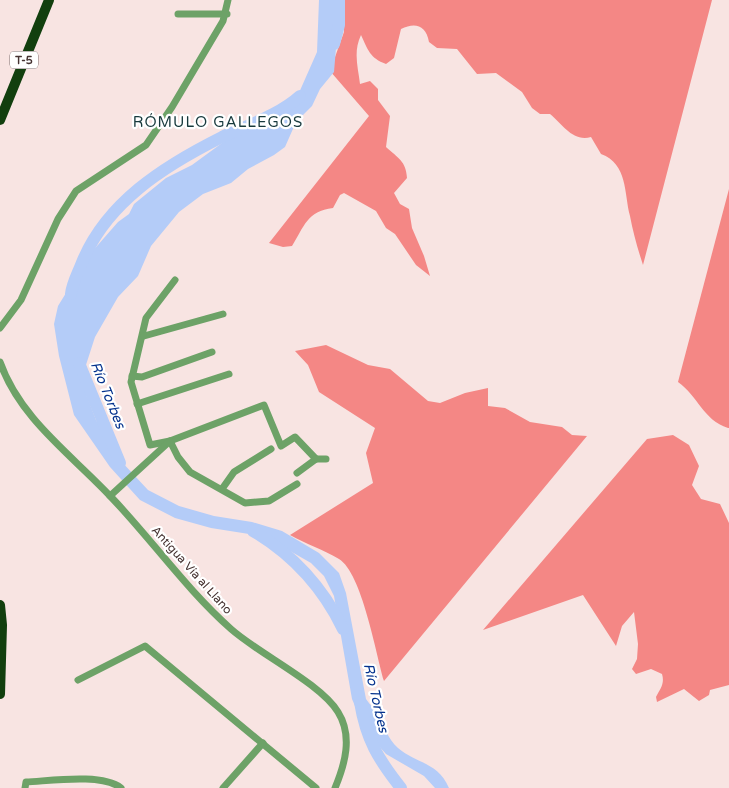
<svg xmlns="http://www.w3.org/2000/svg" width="729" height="788" font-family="'Varela Round',sans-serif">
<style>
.forest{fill:#f48785}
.water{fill:#b4ccf8}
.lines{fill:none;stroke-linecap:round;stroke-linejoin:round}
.river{stroke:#b4ccf8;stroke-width:12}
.minor{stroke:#6da267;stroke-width:7}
.highway{stroke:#123f0e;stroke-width:10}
.labels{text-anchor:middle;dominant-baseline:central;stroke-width:4.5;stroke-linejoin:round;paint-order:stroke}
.shield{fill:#fff;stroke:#7e7070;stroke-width:1}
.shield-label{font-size:11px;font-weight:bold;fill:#463332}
.street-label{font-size:12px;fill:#463332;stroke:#fff}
.water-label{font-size:14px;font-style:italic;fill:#04328d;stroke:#fff}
.quarter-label{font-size:15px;letter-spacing:1px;fill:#17393c;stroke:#fff}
</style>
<rect width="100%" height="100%" fill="#f8e4e2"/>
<g class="forest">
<path d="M344,0H712L643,265C638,250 633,232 630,216C624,193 628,164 601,154L591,137C573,142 563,125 550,114H540L532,108L522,92L496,73L477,74L457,49L437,48L429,42C426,25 415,22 401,29L394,58L386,64C370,58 368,50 361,35C353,52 358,67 360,84L370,81L378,89V100L390,116L386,147C398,158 406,161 407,178L394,193L400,204L409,209L412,228L424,256L430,276L416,265L395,234L386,228L376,211L344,193L340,195L333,208C307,211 304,227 292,246L283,247L269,243L369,116L330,71L344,32Z"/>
<path d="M729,189V428H728C703,420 698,396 678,382Z"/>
<path d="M326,345L368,365L390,369L428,401L440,403L465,393L488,388V406L505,408L530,422L562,427L572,435L587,436L384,681C376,654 362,573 339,559C324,550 306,544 290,535L373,483L366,453L375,428L319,392L308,365L295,351Z"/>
<path d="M673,435L689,445L699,466L692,485L701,499L720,504L729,523V685L710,690L709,695L699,701L684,689L657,702L656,697C660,689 665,684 662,674L651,669L636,674L632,669L637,659L638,644L634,612L622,626L616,646L583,595L483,630L647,439Z"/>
</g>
<path class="water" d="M319,0H340L334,72L320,89L312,106L296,122L285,147L274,155L248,169L231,183L203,194L179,212L151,246L138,276L118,297L95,337L85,368L86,394L96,420L120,460L148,490L179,506L214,516L252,522L282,531L319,553L339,573L346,593L366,699C370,705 375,709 378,715C385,727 387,738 398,748C417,764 438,762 449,788H435L424,776L386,754L377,744L366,721L355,706L352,699L334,596L324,576L311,563L276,543L249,534L211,528L175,518L140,500L110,467L74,415L59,356L54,324L58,306L90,254L118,222L129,214L134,204L166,178L192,165L233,135L268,118L298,95L317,52Z"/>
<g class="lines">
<g class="river">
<path d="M334,44L339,25V0"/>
<path d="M71,294C72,284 77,275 81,265C105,203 164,166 222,137C248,125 279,115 300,96"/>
<path d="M79,363L120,463"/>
<path d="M253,531C292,554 323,588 343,629"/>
<path d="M360,702C366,739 378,759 401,788"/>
</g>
<g class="minor">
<path d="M178,14H227"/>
<path d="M175,280L146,318L131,382L150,445L170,441L264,405L281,446L295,437L316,459"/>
<path d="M0,328L21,300L58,219L76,191L146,145L172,107L223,21L228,0"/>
<path d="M144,336L223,314"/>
<path d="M0,362C20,419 72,455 112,498C152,540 187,590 231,629C259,654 320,683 338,712C353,736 345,764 335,788"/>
<path d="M132,376L142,377L212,352"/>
<path d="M137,404L229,374"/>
<path d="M297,473L316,459H326"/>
<path d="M222,489L234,472L271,449"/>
<path d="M110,496L170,441L178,457L190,472L245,503L269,501L297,484"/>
<path d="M78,680L145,646L316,788"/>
<path d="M25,788L26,782C50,781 102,773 121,788"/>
<path d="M223,788L263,743"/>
</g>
<g class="highway">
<path d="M0,120L49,0"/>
<path d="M0,605L2,625L0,694"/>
</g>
</g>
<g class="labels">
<rect class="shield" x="10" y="51.5" width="28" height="17" rx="4"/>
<g class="shield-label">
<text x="24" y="60">T-5</text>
</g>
<g class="street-label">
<text transform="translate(192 570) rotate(48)">Antigua Vía al Llano</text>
</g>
<g class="water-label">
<text transform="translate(108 395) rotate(68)">Río Torbes</text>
<text transform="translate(376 698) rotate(77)">Río Torbes</text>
</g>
<g class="quarter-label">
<text x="218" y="122">RÓMULO GALLEGOS</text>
</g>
</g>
</svg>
